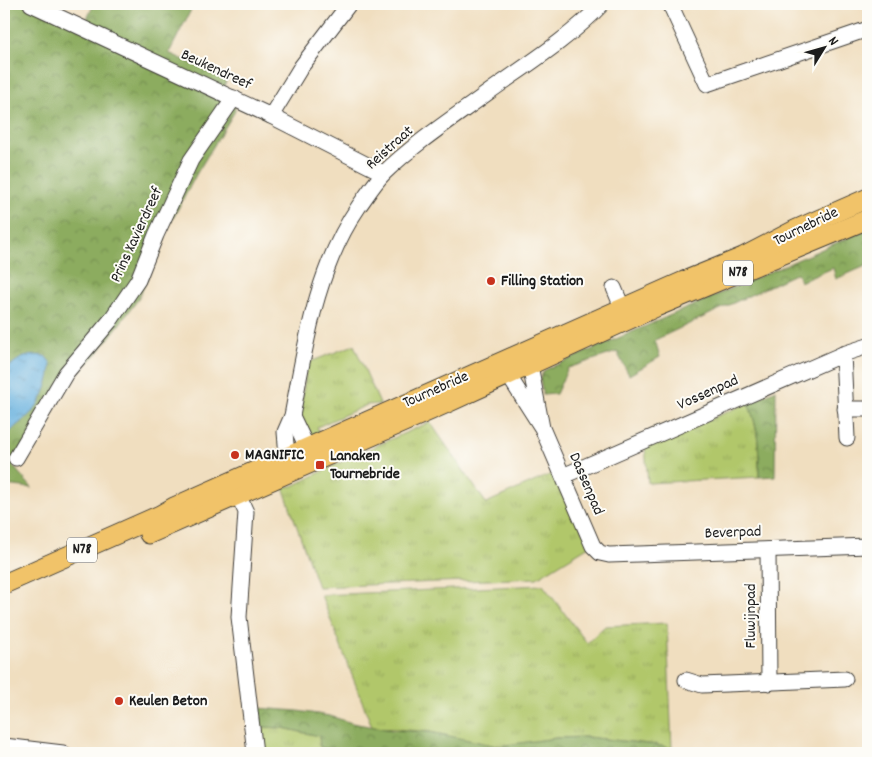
<svg xmlns="http://www.w3.org/2000/svg" width="872" height="757" font-family="Dekko,sans-serif">
<style>
.grass{fill:url(#grass-tufts);stroke:#667244}
.forest{fill:url(#forest-crowns);stroke:#54643e}
.water{fill:url(#water-ripples);stroke:#41667d}
.lines{fill:none;stroke-linecap:round;stroke-linejoin:round}
.minor-casing{stroke:#3c3934;stroke-width:17}
.major-casing{stroke:#3c3934;stroke-width:21}
.minor{stroke:#fff;stroke-width:15}
.major{stroke:#f1c369;stroke-width:19}
.poi-dot{fill:#c8321e;stroke:#fdfcf7;stroke-width:2}
.labels{text-anchor:middle;dominant-baseline:central;stroke-width:4;stroke-linejoin:round;paint-order:stroke}
.shield{fill:#fdfcf7;stroke:#605f5e;stroke-width:1}
.shield-label{font-size:15px;font-weight:bold;fill:#1c1c1c}
.street-label{font-size:16px;fill:#1c1c1c;stroke:#fdfcf7}
.poi-label{font-size:16px;font-weight:bold;fill:#1c1c1c;stroke:#fdfcf7;text-anchor:start}
</style>
<defs>
<pattern id="grass-tufts" width="24" height="20" patternUnits="userSpaceOnUse" patternTransform="scale(1.25)"><rect width="24" height="20" fill="#b1c76b"/><path d="M3 7l-1-3M5 7V3M7 7l1-3M15 17l-1-3M17 17v-4M19 17l1-3" fill="none" stroke="#98aa5c"/></pattern>
<pattern id="forest-crowns" width="20" height="18" patternUnits="userSpaceOnUse" patternTransform="scale(1.25)"><rect width="20" height="18" fill="#8cac5f"/><path d="M2 6a3 3 0 1 1 6 0M12 15a3 3 0 1 1 6 0" fill="none" stroke="#728b4e"/></pattern>
<pattern id="water-ripples" width="26" height="14" patternUnits="userSpaceOnUse" patternTransform="scale(1.25)"><rect width="26" height="14" fill="#66b0de"/><path d="M2 4q2-2 4 0t4 0M15 11q2-2 4 0t4 0" fill="none" stroke="#538eb3"/></pattern>
</defs>
<rect width="100%" height="100%" fill="#fdfcf7"/>
<filter id="ink" filterUnits="userSpaceOnUse"><feTurbulence type="fractalNoise" baseFrequency=".02" numOctaves="2"/><feDisplacementMap in="SourceGraphic" scale="10" xChannelSelector="R" yChannelSelector="G"/><feConvolveMatrix kernelMatrix="1 2 1 2 8 2 1 2 1" color-interpolation-filters="sRGB"/></filter>
<filter id="wash" filterUnits="userSpaceOnUse"><feTurbulence type="fractalNoise" baseFrequency=".0096" numOctaves="4" result="noise"/><feDisplacementMap in="SourceGraphic" scale="20" xChannelSelector="R" yChannelSelector="G"/><feGaussianBlur stdDeviation="1.12" result="paint"/><feColorMatrix in="noise" values="0 0 0 0 0 0 0 0 0 0 0 0 0 0 0 0 0 1.4 0 .05"/><feComposite in="paint" operator="in"/></filter>
<g filter="url(#wash)">
<rect width="100%" height="100%" fill="#f0debf"/>
<g class="grass">
<path d="M354,345L380,404L367,405L317,427L319,432L308,436L299,422L307,363Z"/>
<path d="M748,403C759,428 759,450 759,477L648,483L645,447Z"/>
<path d="M430,422L486,503L556,472L589,546L537,578L318,587L283,487L293,486L353,456Z"/>
<path d="M543,585L587,643L605,626L667,623L672,750L657,745L587,737L556,738L498,747L430,732L372,727L321,595Z"/>
<path d="M260,727L283,728L319,736L320,747L340,753H264Z"/>
</g>
<g class="forest">
<path d="M4,4H44L85,23L94,4H194L169,53L226,79L224,93L234,98L235,111L197,173L169,226L139,298L97,354L67,383L13,466L32,488L4,485V442L8,433L30,414L11,364L4,373Z"/>
<path d="M868,229V265L836,279L833,268L800,282L797,273L655,340L660,357L629,375L617,352L568,368L556,394L543,395C541,385 538,377 545,370Z"/>
<path d="M776,390L775,476L759,477C759,450 759,428 748,403Z"/>
<path d="M258,708L298,711L330,716L352,723L391,730L430,732L498,746L556,738L587,737L657,745L696,753H616L594,750L585,753H340L320,747L319,736L283,728L260,727Z"/>
</g>
<path class="water" d="M35,355L45,356L51,363C51,380 42,404 28,416C18,425 9,430 4,442V373C13,362 21,356 35,355Z"/>
</g>
<g filter="url(#ink)">
<g class="lines">
<defs>
<g id="minor">
<path d="M31,4L271,116L383,173"/>
<path d="M670,4L707,84L868,29"/>
<path d="M271,116L301,67L349,4"/>
<path d="M614,288L627,319"/>
<path d="M843,354L847,438"/>
<path d="M845,409H868"/>
<path d="M292,416L304,441L311,445"/>
<path d="M542,428L530,365L516,355L511,374L512,381L542,428L593,546L600,553L609,555L868,546"/>
<path d="M287,456L285,432L292,416C306,342 316,269 359,206C367,195 375,182 384,173C415,143 452,119 486,94C525,66 569,39 602,4"/>
<path d="M16,458L66,373L110,321L138,280L156,235L191,160L234,98"/>
<path d="M563,476L843,354L868,346"/>
<path d="M228,492L231,491L238,495L246,512L239,617L255,753"/>
<path d="M768,550L769,683"/>
<path d="M686,680L702,685L845,679"/>
<path d="M4,746L63,753"/>
</g>
<g id="major">
<path d="M149,534L445,404L656,307L868,219"/>
<path d="M4,584L160,515L174,507L684,281L743,257L797,229L868,198"/>
</g>
</defs>
<use href="#minor" class="minor-casing"/>
<use href="#major" class="major-casing"/>
<use href="#minor" class="minor"/>
<use href="#major" class="major"/>
</g>
</g>
<g class="poi-dot">
<circle cx="491" cy="281" r="5"/>
<circle cx="235" cy="455" r="5"/>
<rect x="315" y="460" width="10" height="10" rx="2.5"/>
<circle cx="119" cy="701" r="5"/>
</g>
<g class="labels">
<g class="shield">
<rect x="723" y="260.5" width="30" height="25" rx="4"/>
<rect x="67" y="537.5" width="30" height="25" rx="4"/>
</g>
<g class="shield-label">
<text x="738" y="273">N78</text>
<text x="82" y="550">N78</text>
</g>
<g class="street-label">
<text transform="translate(216 70) rotate(25)">Beukendreef</text>
<text transform="translate(390 148) rotate(-42)">Reistraat</text>
<text transform="translate(806 227) rotate(-26)">Tournebride</text>
<text transform="translate(137 235) rotate(-65)">Prins Xavierdreef</text>
<text transform="translate(436 390) rotate(-24)">Tournebride</text>
<text transform="translate(708 393) rotate(-24)">Vossenpad</text>
<text transform="translate(586 484) rotate(67)">Dassenpad</text>
<text transform="translate(733 533) rotate(-2)">Beverpad</text>
<text transform="translate(751 616) rotate(-90)">Fluwijnpad</text>
</g>
<g class="poi-label">
<text x="501" y="281">Filling Station</text>
<text x="245" y="455">MAGNIFIC</text>
<text x="330" y="456">Lanaken<tspan x="330" dy="18">Tournebride</tspan></text>
<text x="129" y="701">Keulen Beton</text>
</g>
</g>
<rect width="872" height="757" fill="none" stroke="#fdfcf7" stroke-width="20"/>
<g transform="translate(824 48) rotate(53)" stroke="#fdfcf7" stroke-width="4" paint-order="stroke">
<path d="M0-4L9 19L0 12L-9 19Z" fill="#1c1c1c"/>
<text y="-8" font-size="14" font-weight="bold" text-anchor="middle" fill="#1c1c1c">N</text>
</g>
</svg>
